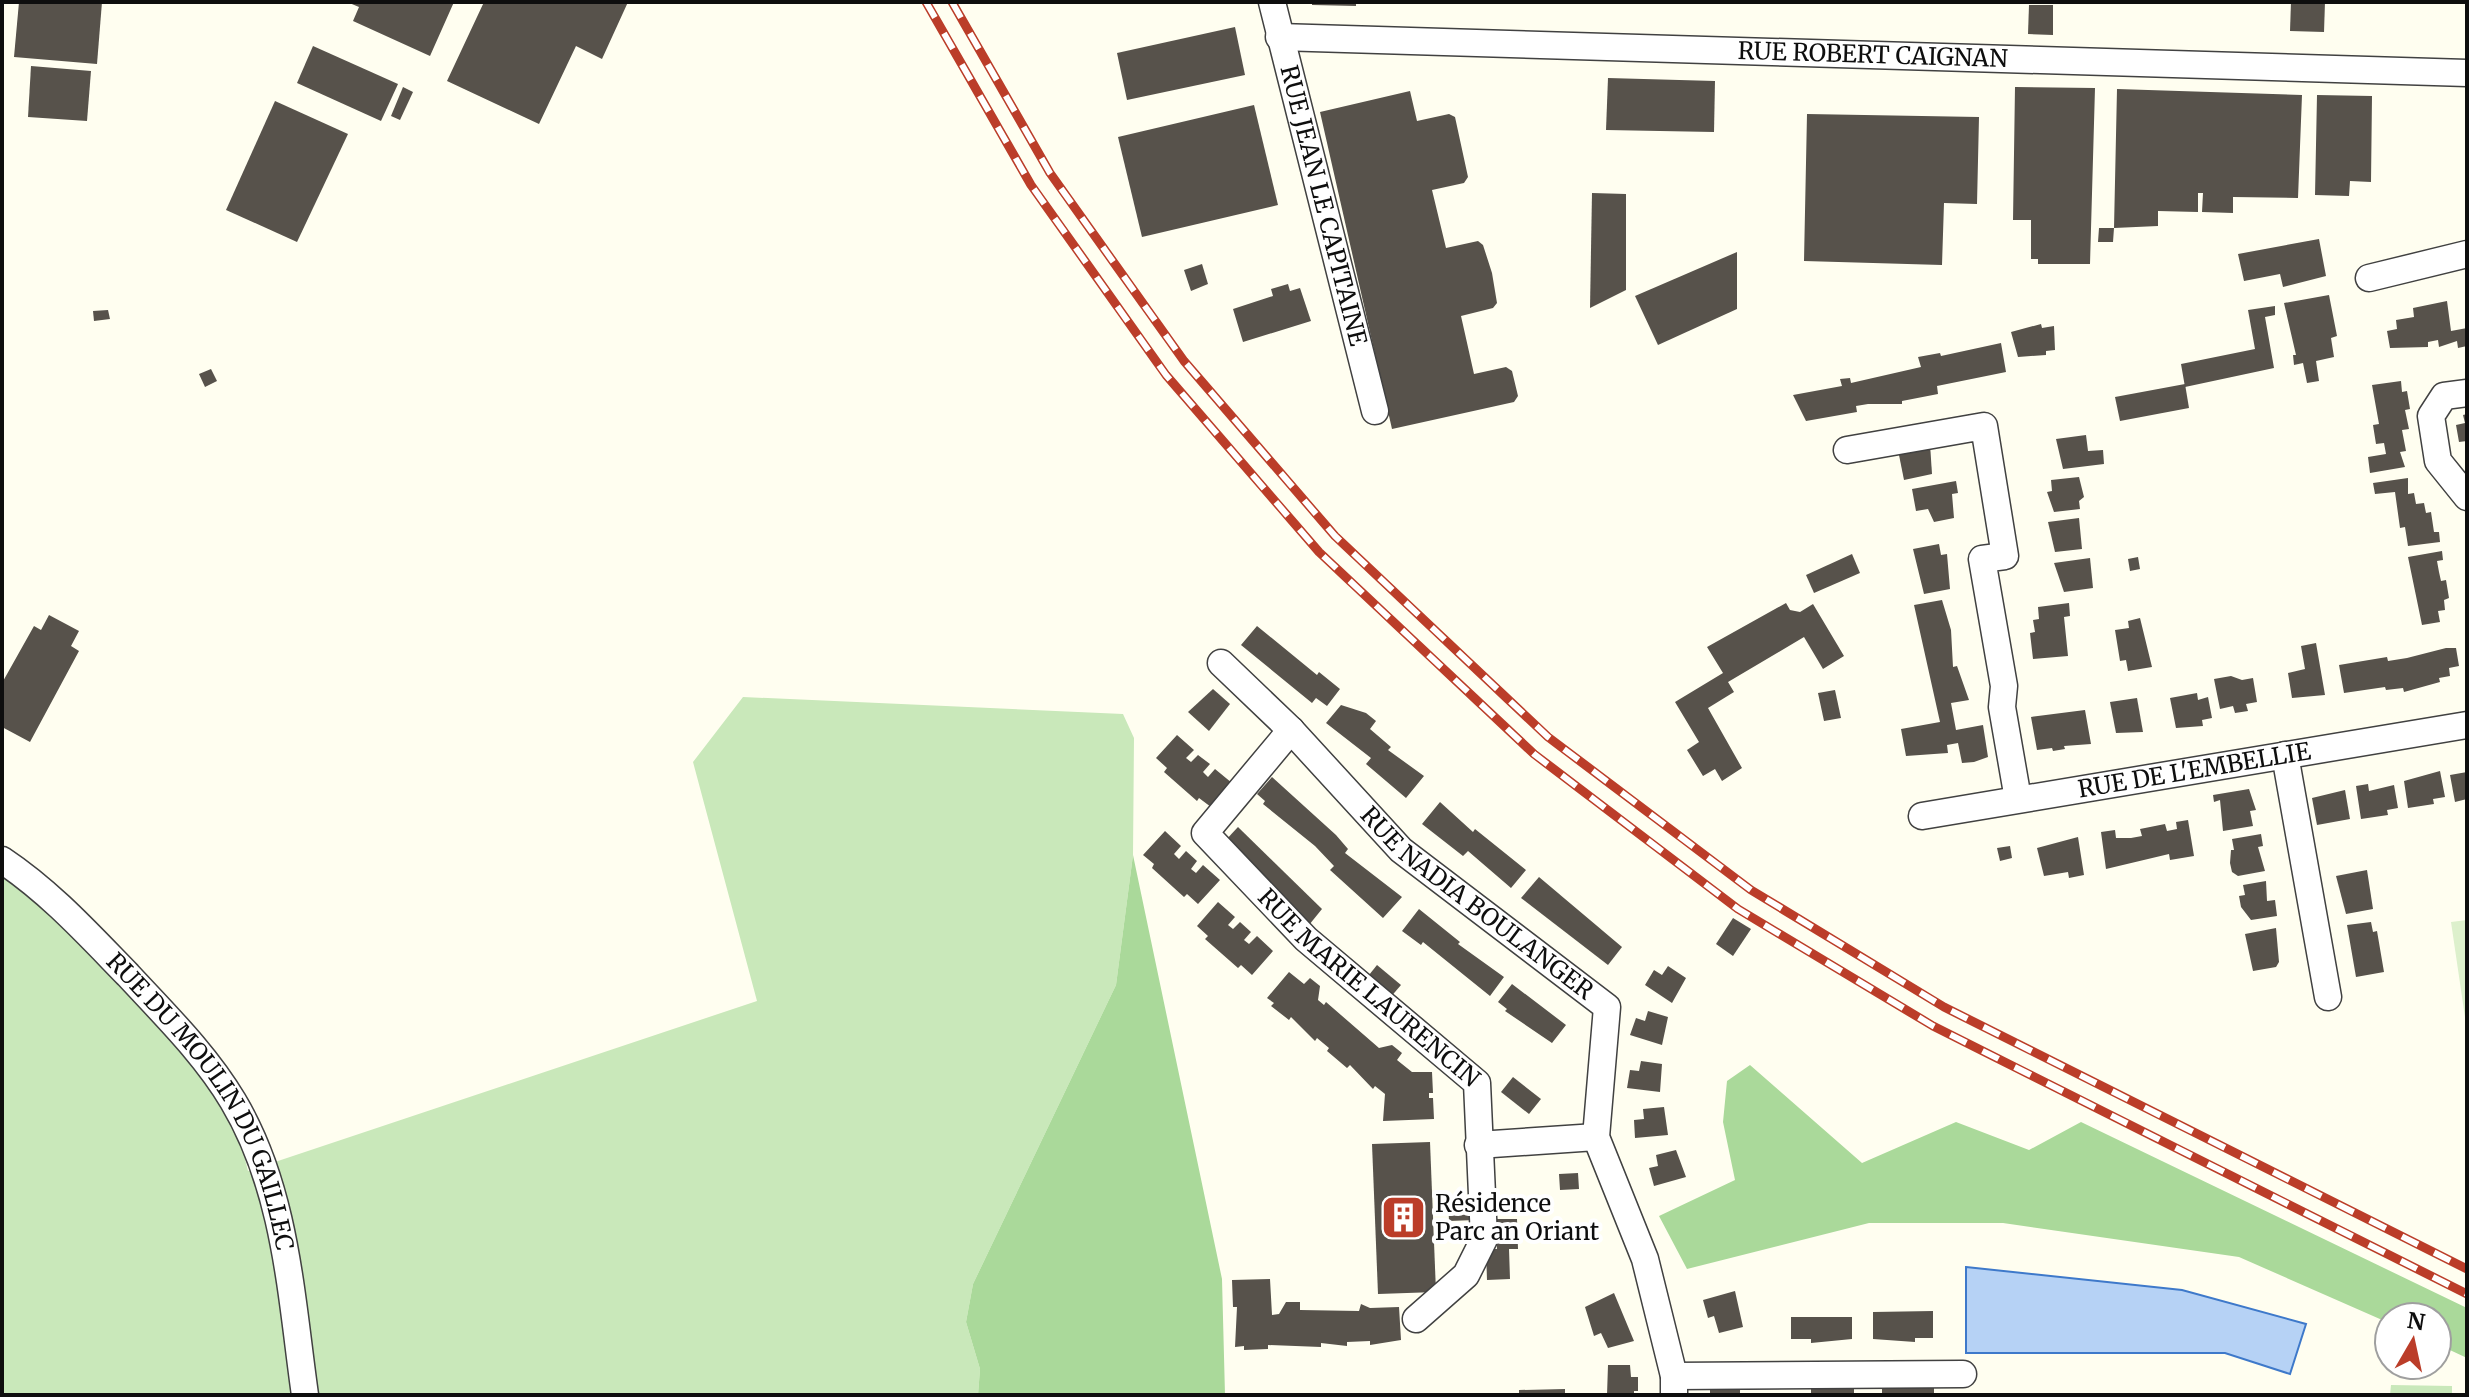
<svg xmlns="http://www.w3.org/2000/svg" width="2469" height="1397" font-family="Merriweather,serif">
<rect width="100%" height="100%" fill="#fffef0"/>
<!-- green -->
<g fill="#c9e8ba">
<polygon points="743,697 1123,714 1134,738 1133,855 1116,985 973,1284 966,1322 980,1369 978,1395 2,1395 2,874 38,900 186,1053 225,1108 240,1139 248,1171 757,1001 693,762"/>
<polygon points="2391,1385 2452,1386 2452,1395 2390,1395"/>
</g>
<!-- forest -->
<g fill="#aad99a">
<polygon points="1133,855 1222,1279 1225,1395 978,1395 980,1369 966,1322 973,1284 1116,985"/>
<polygon points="1750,1065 1862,1163 1956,1122 2029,1150 2081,1122 2467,1308 2467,1358 2437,1344 2437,1317 2389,1317 2389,1323 2239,1257 2003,1223 1869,1223 1687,1269 1659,1216 1735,1180 1723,1122 1727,1081"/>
</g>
<!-- pitch -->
<polygon fill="#ddf0cc" points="2467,920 2467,1024 2466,1024 2451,922"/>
<!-- water -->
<polygon fill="#b6d2f5" stroke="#3e79ca" stroke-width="2" points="1966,1267 2182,1290 2306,1324 2290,1374 2225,1353 1966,1353"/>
<!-- building -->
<g fill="#57524b">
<polygon points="19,2 102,2 97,64 14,57"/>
<polygon points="347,2 454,2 430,56 353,21 359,7"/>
<polygon points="484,2 628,2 602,59 576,46 539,124 447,81"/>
<polygon points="1312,2 1356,2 1356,6 1312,5"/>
<polygon points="2291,2 2325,2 2324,32 2290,31"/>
<polygon points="2029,5 2053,5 2053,35 2028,34"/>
<polygon points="1235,27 1245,75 1127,100 1117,53"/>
<polygon points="313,46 398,84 381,121 297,83"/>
<polygon points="31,66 91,71 87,121 28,117"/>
<polygon points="1608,78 1715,81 1714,132 1606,130"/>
<polygon points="403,87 413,92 400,120 391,116"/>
<polygon points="2015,87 2095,88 2090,264 2038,264 2038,259 2031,259 2031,220 2013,220"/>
<polygon points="2117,89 2302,95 2298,198 2233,197 2233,213 2202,212 2203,193 2198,193 2198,212 2158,211 2158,226 2114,228 2113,242 2098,242 2099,228 2114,228"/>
<polygon points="1410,91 1417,121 1449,114 1455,117 1468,177 1464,183 1432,190 1446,248 1478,241 1483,245 1492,273 1497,303 1493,308 1461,316 1474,374 1506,367 1512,371 1518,396 1514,402 1392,429 1320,112"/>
<polygon points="2317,95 2372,96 2371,182 2350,181 2349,196 2315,195"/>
<polygon points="275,101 348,134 297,242 226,210"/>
<polygon points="1254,105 1278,205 1142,237 1118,137"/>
<polygon points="1807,114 1979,117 1977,204 1944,203 1942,265 1804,261"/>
<polygon points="1592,193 1626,194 1626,290 1590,308"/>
<polygon points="2319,239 2326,276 2283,287 2280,274 2244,281 2238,254"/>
<polygon points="1737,252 1737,309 1658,345 1635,296"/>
<polygon points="1202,264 1208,284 1191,291 1184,270"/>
<polygon points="1288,284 1290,291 1300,288 1311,321 1243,342 1233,309 1273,296 1271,289"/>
<polygon points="2329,295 2337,336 2331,338 2334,357 2316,361 2319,381 2307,383 2303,363 2294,365 2293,355 2296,355 2284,303"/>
<polygon points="2447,301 2451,331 2467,328 2467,346 2458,348 2457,341 2439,347 2438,340 2428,342 2428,347 2390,348 2387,331 2397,329 2396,320 2414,317 2413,308"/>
<polygon points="2275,306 2275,315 2265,317 2274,368 2185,387 2181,364 2255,349 2248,310"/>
<polygon points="108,310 110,319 94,321 93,311"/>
<polygon points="2041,324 2042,328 2054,326 2055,350 2046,351 2046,355 2018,357 2011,332"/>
<polygon points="2001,343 2006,372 1937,386 1938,394 1902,401 1902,404 1868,404 1856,406 1857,412 1806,421 1793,395 1842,386 1840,379 1850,378 1851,383 1921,367 1918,357 1940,353 1941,356"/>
<polygon points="211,369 217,381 205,387 199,374"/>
<polygon points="2401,381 2402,392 2407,391 2410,409 2405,410 2409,429 2402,430 2406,451 2400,452 2405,467 2370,473 2368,457 2386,454 2384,443 2376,444 2373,425 2379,424 2372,385"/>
<polygon points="2185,384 2189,408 2120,421 2115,397"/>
<polygon points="2467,414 2467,441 2459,442 2456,425 2465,423 2463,415"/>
<polygon points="2086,435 2088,451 2103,450 2104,464 2063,469 2056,439"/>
<polygon points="1930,444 1932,474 1904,480 1898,450"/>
<polygon points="2079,477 2084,497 2079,501 2080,509 2054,512 2047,492 2052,491 2051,480"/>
<polygon points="2408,478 2408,494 2414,493 2416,504 2424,503 2426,513 2431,512 2434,532 2439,532 2440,542 2408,546 2405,527 2400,528 2395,492 2375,494 2373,483"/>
<polygon points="1956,481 1958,493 1952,494 1954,518 1934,522 1928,509 1916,511 1912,489"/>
<polygon points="2079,518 2082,549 2055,552 2048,522"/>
<polygon points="1939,544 1941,555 1947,554 1950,589 1924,594 1913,549"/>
<polygon points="2442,551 2443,560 2437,561 2439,572 2441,581 2446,580 2449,598 2444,600 2445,610 2438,611 2440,622 2422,625 2408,557"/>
<polygon points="1852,554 1860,573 1814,593 1806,575"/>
<polygon points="2138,557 2140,569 2130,571 2128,559"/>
<polygon points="2090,558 2093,588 2064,592 2054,563"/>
<polygon points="1942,600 1951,630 1953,667 1957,666 1969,700 1951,703 1956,730 1983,725 1988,757 1974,762 1962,763 1958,743 1947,745 1948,753 1906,756 1901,729 1940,722 1914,605"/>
<polygon points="1786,603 1790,610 1800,612 1813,604 1844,656 1823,669 1804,637 1728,682 1734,692 1708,708 1742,768 1722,781 1715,769 1703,776 1687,750 1699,742 1675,702 1723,673 1707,647"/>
<polygon points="2069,603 2070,616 2064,617 2068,656 2033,659 2030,633 2035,632 2033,620 2039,619 2038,607"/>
<polygon points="49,615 79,631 71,646 79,651 30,742 2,727 2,683 34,626 41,630"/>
<polygon points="2140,618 2152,667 2128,671 2126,660 2120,661 2115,630 2129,628 2128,621"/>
<polygon points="1257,626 1317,675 1319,672 1340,689 1327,706 1316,698 1312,703 1241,645"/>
<polygon points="2316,643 2325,695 2292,698 2288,673 2305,669 2301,646"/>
<polygon points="2446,648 2456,648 2459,666 2449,668 2450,676 2439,678 2440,682 2404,692 2403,688 2386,690 2385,687 2344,693 2339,665 2387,657 2388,661 2407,658"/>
<polygon points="2231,676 2242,680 2253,678 2257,702 2246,704 2248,711 2235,713 2233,706 2220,709 2214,679"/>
<polygon points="1213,689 1230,704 1209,731 1188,712"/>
<polygon points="1835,690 1841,718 1824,721 1818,693"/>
<polygon points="2197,693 2198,700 2208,697 2212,718 2202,720 2203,726 2176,728 2170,698"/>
<polygon points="2137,698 2143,732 2116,733 2110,702"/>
<polygon points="1341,705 1366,713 1376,721 1370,729 1391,747 1388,750 1424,776 1406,798 1366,764 1371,758 1326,723"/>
<polygon points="2085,710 2091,744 2064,746 2065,749 2053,751 2052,748 2037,750 2031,717"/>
<polygon points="1177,735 1194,750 1186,758 1191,762 1198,755 1210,764 1203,772 1208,777 1215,769 1232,783 1211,807 1199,798 1197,801 1164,772 1167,768 1156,758"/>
<polygon points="2440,771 2445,797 2433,799 2434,804 2408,808 2404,781"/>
<polygon points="2467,772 2467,799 2455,802 2450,775"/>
<polygon points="1272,777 1336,835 1348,849 1345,853 1402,897 1383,918 1330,870 1334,866 1315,846 1263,804 1265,801 1257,794"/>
<polygon points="2368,784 2369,791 2394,785 2398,808 2387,810 2388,815 2361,819 2356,786"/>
<polygon points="2249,789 2256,810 2250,811 2253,826 2223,831 2220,800 2214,802 2213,795"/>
<polygon points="2345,790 2350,819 2317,825 2312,798"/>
<polygon points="1440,802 1473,832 1475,829 1526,870 1511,888 1468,851 1463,856 1422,824"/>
<polygon points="2188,820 2194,856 2170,860 2169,854 2106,869 2101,832 2115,830 2116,838 2131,838 2142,836 2140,829 2165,824 2167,831 2177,829 2176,822"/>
<polygon points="1238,827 1322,909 1309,925 1224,842"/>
<polygon points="1165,831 1181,846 1174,854 1179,859 1186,851 1197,861 1191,869 1196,873 1203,865 1220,880 1198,904 1187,894 1184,897 1152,868 1154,864 1143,855"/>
<polygon points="2261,834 2263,846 2258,847 2265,871 2238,876 2232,872 2230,863 2231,850 2234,850 2232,839"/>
<polygon points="2078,837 2084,875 2069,878 2068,872 2044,876 2037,848"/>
<polygon points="2010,846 2012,858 2000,861 1997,848"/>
<polygon points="2367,870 2373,909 2346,914 2336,876"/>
<polygon points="1539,877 1622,947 1608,965 1521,898"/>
<polygon points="2266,881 2267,901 2275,900 2277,916 2251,920 2241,907 2239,896 2245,895 2243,885"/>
<polygon points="1218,902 1235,917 1228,925 1233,929 1240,922 1251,932 1244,940 1249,944 1257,936 1273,951 1252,975 1241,965 1238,968 1205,939 1208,936 1197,926"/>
<polygon points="1419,909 1460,942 1458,944 1504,977 1490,996 1423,942 1421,945 1402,931"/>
<polygon points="1733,918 1751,929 1733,956 1716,944"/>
<polygon points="2371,922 2373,932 2377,931 2384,972 2356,977 2347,925"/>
<polygon points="2276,928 2279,962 2276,967 2253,971 2245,934"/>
<polygon points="1377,965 1401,985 1389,999 1365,980"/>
<polygon points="1668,966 1686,978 1672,1003 1645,985 1654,970 1662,975"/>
<polygon points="1289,972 1304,984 1310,978 1320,986 1318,1000 1324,1005 1326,1002 1379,1048 1392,1045 1402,1053 1397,1060 1412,1072 1432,1072 1433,1093 1429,1093 1429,1098 1433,1098 1434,1119 1383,1121 1385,1094 1375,1086 1373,1089 1350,1065 1347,1068 1327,1051 1329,1048 1317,1038 1315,1041 1291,1017 1289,1020 1271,1006 1274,1003 1267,998"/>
<polygon points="1512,984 1566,1025 1552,1043 1505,1011 1507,1009 1498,1002"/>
<polygon points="1648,1011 1668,1017 1662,1045 1630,1035 1636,1018 1645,1021"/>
<polygon points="1641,1061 1662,1064 1660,1092 1627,1088 1630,1070 1639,1071"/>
<polygon points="1513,1077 1541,1099 1529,1114 1501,1092"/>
<polygon points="1664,1107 1668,1135 1635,1138 1634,1120 1644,1119 1643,1109"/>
<polygon points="1430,1142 1436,1292 1378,1294 1372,1144"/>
<polygon points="1676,1150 1686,1177 1654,1186 1649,1168 1658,1166 1656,1155"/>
<polygon points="1578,1173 1579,1189 1560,1190 1559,1174"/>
<polygon points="1474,1199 1475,1220 1449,1221 1448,1200"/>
<polygon points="1495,1219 1517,1219 1518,1249 1509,1249 1510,1279 1487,1280 1486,1249 1497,1249"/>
<polygon points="1270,1279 1272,1315 1279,1314 1286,1302 1300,1302 1300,1310 1359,1311 1361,1304 1370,1308 1399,1307 1401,1340 1370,1345 1370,1341 1347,1342 1347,1346 1321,1343 1321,1347 1268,1345 1268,1349 1244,1350 1244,1346 1235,1347 1237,1307 1233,1307 1232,1280"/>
<polygon points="1735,1291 1743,1327 1719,1333 1714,1316 1708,1318 1703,1300"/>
<polygon points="1614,1293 1634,1341 1608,1348 1601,1333 1594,1336 1585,1307"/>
<polygon points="1933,1311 1933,1338 1915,1338 1915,1342 1873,1339 1873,1312"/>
<polygon points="1791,1317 1852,1317 1852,1339 1811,1343 1811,1339 1791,1339"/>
<polygon points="1608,1365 1630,1365 1631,1377 1638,1377 1638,1391 1634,1391 1634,1395 1607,1395"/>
<polygon points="1934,1387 1934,1395 1882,1395 1882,1388"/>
<polygon points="1854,1388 1854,1395 1811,1395 1811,1389"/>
<polygon points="1565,1389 1565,1395 1519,1395 1519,1390"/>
<rect x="1710" y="1390" width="30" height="5"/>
</g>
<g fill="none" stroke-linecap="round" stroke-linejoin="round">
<defs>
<g id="minor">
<path id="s1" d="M1272 2 1375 411"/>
<path id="s2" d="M1279 37 2467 73"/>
<polyline points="2369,278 2467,254"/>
<polyline points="2467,393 2444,396 2431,416 2438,461 2467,497"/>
<polyline points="1847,450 1984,426 2005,556 1982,559 2004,686 2002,707 2018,799"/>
<path id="s3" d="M1221 663 1291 730 1401 850 1607 1007 1596 1137 1645 1259 1674 1376V1395"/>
<path id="s4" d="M1291 730 1205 833 1306 939 1477 1083 1484 1239 1466 1275 1416 1319"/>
<polyline points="2285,755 2328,997"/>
<path id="s5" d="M1922 816 2467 725"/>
<path id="s6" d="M2 860C50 892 88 934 128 975 165 1015 205 1054 233 1101 286 1189 291 1296 305 1395"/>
<polyline points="1478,1145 1596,1137"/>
<polyline points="1674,1376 1963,1374"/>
</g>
</defs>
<!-- minor casing -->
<use href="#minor" stroke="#414141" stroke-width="29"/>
<!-- minor -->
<use href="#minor" stroke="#fff" stroke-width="26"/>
<defs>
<g id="rail">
<polyline points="926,2 1031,185 1166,375 1319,552 1534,754 1738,909 1933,1026 2467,1294"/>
<polyline points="952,2 1050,173 1184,361 1335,536 1548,737 1751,890 1944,1007 2467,1269"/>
</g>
</defs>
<!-- rail casing -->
<use href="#rail" stroke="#bb3d29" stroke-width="9"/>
<!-- rail -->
<use href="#rail" stroke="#fff" stroke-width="6" stroke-dasharray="18" stroke-linecap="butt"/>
</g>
<!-- icons -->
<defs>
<symbol id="building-square" viewBox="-11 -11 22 22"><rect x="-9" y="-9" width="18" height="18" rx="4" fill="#bb3d29" stroke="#fff"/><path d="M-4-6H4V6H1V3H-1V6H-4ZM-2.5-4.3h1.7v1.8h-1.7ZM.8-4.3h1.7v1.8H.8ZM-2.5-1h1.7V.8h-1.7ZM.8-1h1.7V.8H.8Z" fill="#fff"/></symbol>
</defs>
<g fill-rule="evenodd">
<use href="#building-square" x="1378" y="1192" width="51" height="51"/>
</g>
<g text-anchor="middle" stroke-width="8" stroke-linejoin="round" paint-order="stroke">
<!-- street labels -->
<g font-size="24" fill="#0e0e0e" stroke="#fff">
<text dy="8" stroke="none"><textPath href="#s2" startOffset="594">RUE ROBERT CAIGNAN</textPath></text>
<text dy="8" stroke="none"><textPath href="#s1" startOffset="210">RUE JEAN LE CAPITAINE</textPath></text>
<text dy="8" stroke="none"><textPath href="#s5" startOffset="276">RUE DE L'EMBELLIE</textPath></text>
<text dy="8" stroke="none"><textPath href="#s3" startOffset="352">RUE NADIA BOULANGER</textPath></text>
<text dy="8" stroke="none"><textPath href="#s4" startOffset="360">RUE MARIE LAURENCIN</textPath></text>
<text dy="8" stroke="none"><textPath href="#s6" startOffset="320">RUE DU MOULIN DU GAILLEC</textPath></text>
</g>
<!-- poi labels -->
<g font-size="24" fill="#0e0e0e" stroke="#fff" text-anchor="start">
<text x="1435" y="1212">Résidence<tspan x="1435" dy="28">Parc an Oriant</tspan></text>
</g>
</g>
<!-- border -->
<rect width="2469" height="1397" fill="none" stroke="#0e0e0e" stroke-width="8"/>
<!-- north arrow -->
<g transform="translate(2413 1341) rotate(9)"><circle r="38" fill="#ffffff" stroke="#9f9f9f" stroke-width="2"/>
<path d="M0-6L14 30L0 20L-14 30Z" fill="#bb3d29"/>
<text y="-12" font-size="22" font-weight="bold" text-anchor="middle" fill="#0e0e0e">N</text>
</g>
</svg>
